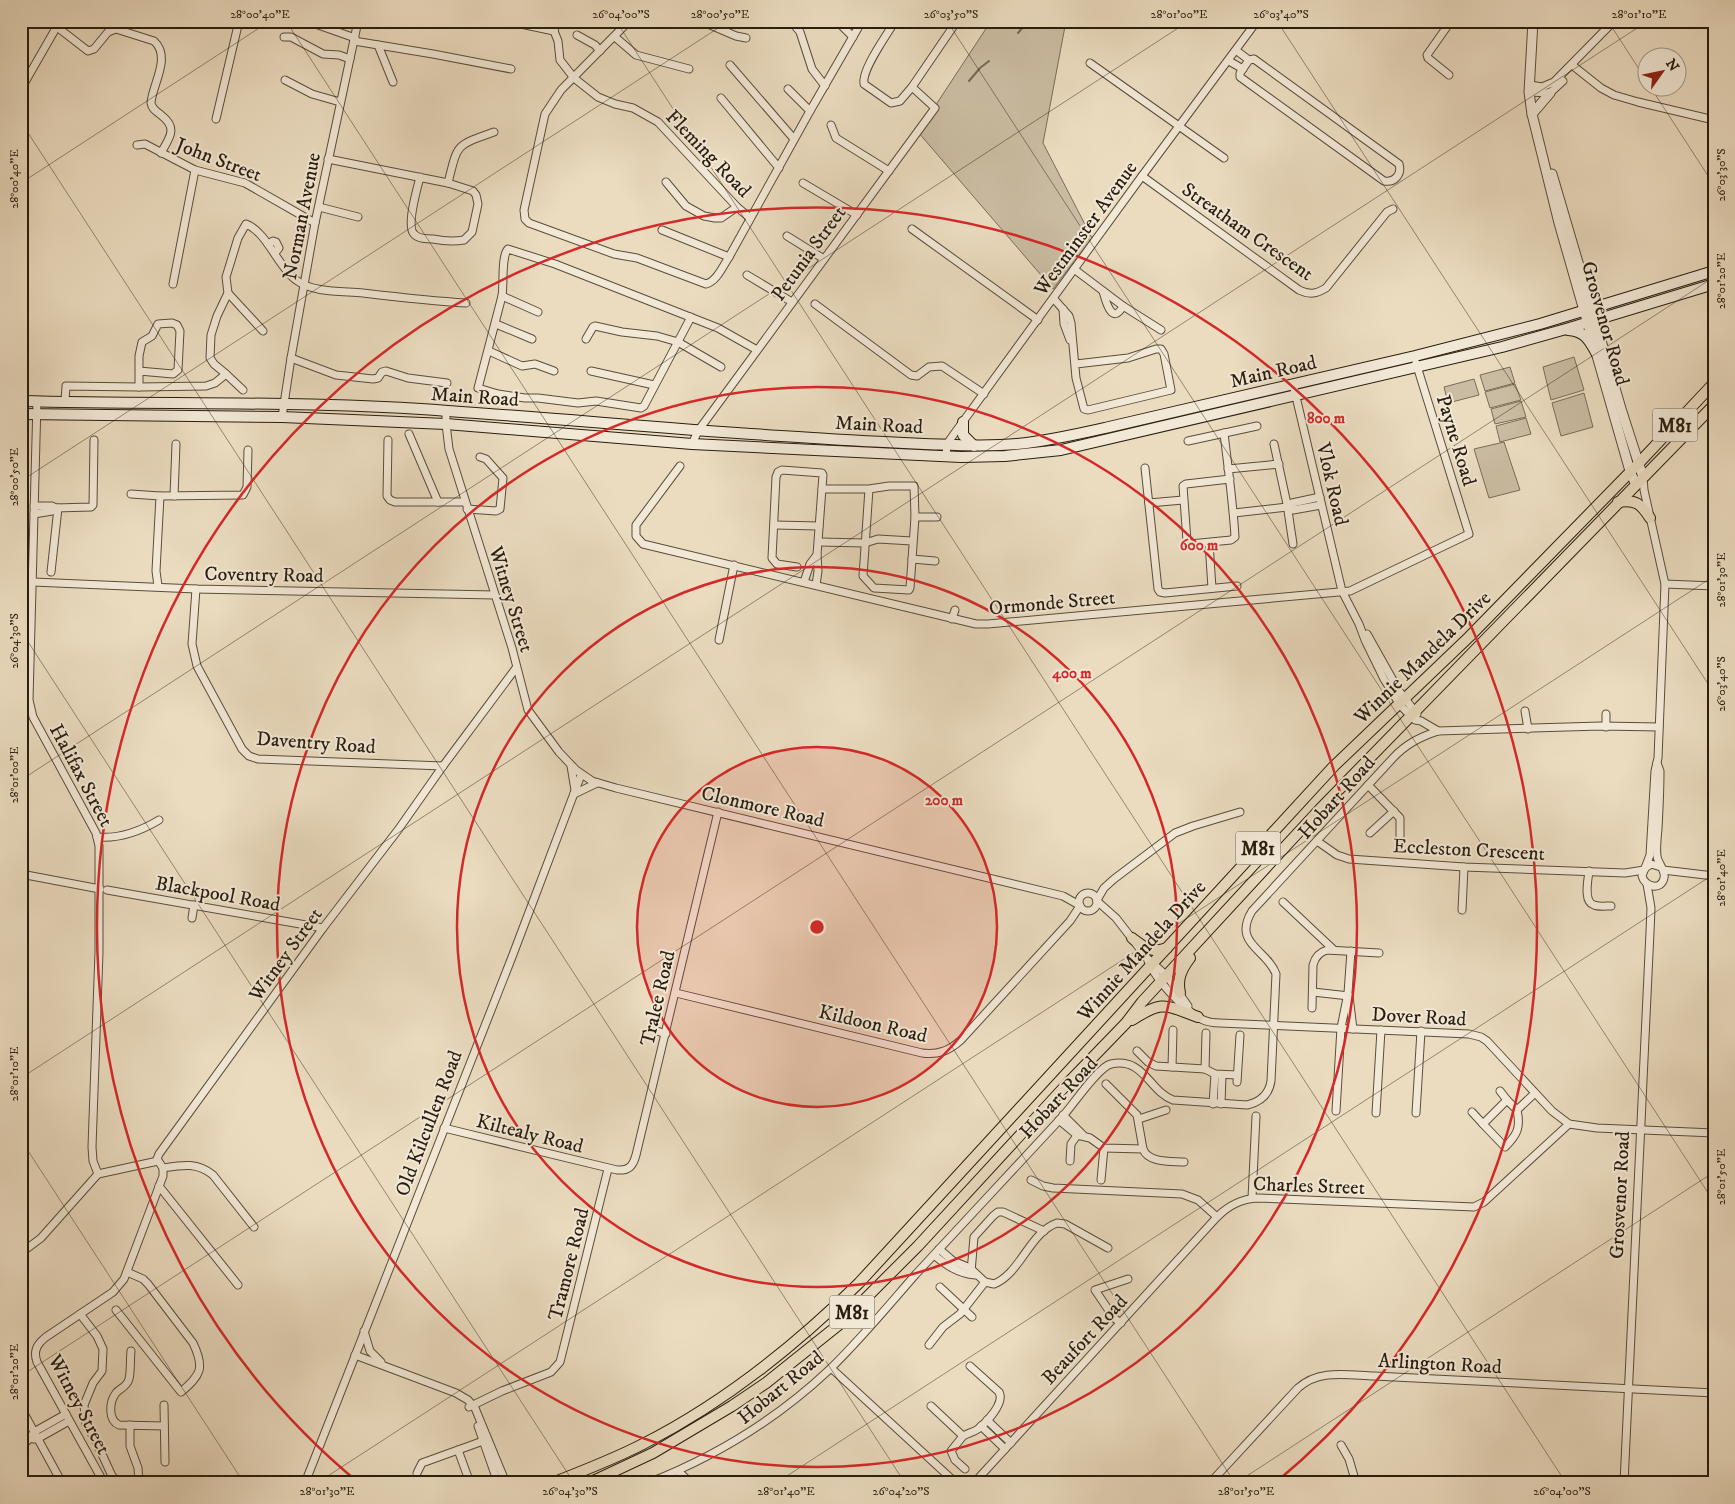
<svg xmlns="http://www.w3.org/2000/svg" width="1735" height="1504" font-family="'IM FELL DW Pica',serif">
<rect width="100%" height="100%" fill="#ebdcc0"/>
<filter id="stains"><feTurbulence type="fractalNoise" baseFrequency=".004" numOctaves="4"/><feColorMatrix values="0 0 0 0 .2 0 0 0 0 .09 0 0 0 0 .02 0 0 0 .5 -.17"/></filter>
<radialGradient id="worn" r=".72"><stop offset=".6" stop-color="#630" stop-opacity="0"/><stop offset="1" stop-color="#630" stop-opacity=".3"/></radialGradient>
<!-- green -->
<g fill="#cabca2" stroke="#796c58">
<polygon points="991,21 1066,21 1043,143 1092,238 1053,289 918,132"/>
<polygon points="1574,357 1584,390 1551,400 1543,367"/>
<polygon points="1510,367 1515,383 1485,391 1480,375"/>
<polygon points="1474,379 1479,395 1448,403 1444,387"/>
<polygon points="1515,384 1521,400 1490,408 1485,392"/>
<polygon points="1584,393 1593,427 1561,436 1552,403"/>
<polygon points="1521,401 1526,417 1495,424 1491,409"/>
<polygon points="1526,418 1531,434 1500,442 1496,426"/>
<polygon points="1504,442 1520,490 1489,498 1474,449"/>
</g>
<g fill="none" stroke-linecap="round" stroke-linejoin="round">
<!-- stream -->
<g stroke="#756954" stroke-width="2">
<polyline points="1018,33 1028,21"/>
<polyline points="969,81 980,68 989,61"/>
</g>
<defs>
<g id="minor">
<polyline points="307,21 355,38"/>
<polyline points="506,21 554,31"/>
<path d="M629 21 561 90 545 114 524 210 525 219 529 223 614 254 637 258 706 284C717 281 723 266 729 257L810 111 862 21"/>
<polyline points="701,21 736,36 746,38"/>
<polyline points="791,21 800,32 812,69 825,86"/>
<polyline points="837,21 853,37"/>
<path d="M895 21C887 35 861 70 864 84L891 103 900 101 912 87 957 21"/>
<polyline points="1505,21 1533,23"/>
<path d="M57 27 88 51 94 49 108 32 116 29 154 41C172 57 152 85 151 103 152 109 156 111 161 115 178 128 170 137 161 153"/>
<polyline points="554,31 558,41 560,60 574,78 598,97 615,104 633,108 658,122 737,207 750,218"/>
<polyline points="554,31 556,21"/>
<polyline points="577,35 595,45 600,51"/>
<polyline points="284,37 291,37 323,54 339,55 350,59"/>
<polyline points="615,37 636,55 689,69"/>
<polyline points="354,41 433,54 511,69"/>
<polyline points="378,45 393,82"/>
<path d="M1237 51 1249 60 1254 59 1399 164C1402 174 1395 183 1384 181L1240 77V73L1249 60"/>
<polyline points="1229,61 1243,69"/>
<polyline points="1090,63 1224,158"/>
<polyline points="730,65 794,139"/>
<polyline points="1572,65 1601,88 1614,95 1638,102 1714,120"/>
<polyline points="1449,75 1428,58 1427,55 1451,21"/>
<polyline points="285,80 312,94 340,102"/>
<polyline points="1530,85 1542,87 1554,82 1614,21"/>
<polyline points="21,89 60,21"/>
<polyline points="788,89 810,111"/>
<polyline points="1529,92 1550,93 1563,81"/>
<polyline points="721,98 779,168"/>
<polyline points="216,119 239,21"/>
<polyline points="831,125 836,138 889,171"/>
<polyline points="137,145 145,144 195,170 245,183 315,223"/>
<path d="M328 159 448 183 473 191 476 195 478 204 472 232 464 240C453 242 443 241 433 239 427 239 418 239 414 234 406 226 417 189 420 177"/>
<path d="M1142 176 1299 290C1310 295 1316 294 1326 288L1387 212 1393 209"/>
<polyline points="666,182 686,206 704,216 715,218 721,218 737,207"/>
<path d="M448 183C458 143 455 146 494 132"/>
<polyline points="803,183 857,215"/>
<polyline points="319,207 358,217"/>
<polyline points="912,229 1038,320"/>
<polyline points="662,230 729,257"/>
<polyline points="787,236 824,259"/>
<polyline points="268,244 273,241 276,242 279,248 275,253"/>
<polyline points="1074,269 1123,306 1161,330"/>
<polyline points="747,275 792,302"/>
<polyline points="173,284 195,170"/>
<path d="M1103 291C1105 299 1112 327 1123 306"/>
<polyline points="228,293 263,331"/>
<polyline points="502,296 538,312"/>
<polyline points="1054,299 1069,316 1071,323 1076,378 1084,409 1088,410 1171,390 1164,354 1161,349 1156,349 1128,358 1076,364"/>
<polyline points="815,304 911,375 917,376 929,367 942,366 984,394"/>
<polyline points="1063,309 1064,324 1070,340"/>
<path d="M691 317 644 406 641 408 596 401 578 403 538 398H525L498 394 478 388 502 296C504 284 501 256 508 249L555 264 718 328 757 350"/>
<polyline points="496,324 532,339"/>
<polyline points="586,339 593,327 595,326 622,332 657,336 678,342 721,367"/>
<polyline points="489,351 522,366 535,364 554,371"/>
<polyline points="291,358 336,375 373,379 378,378 382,372 386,371 408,378 447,383"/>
<polyline points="591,371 654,385"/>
<path d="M226 374 214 364 210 358 211 335 217 316 228 293 226 277 238 238 246 224C267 232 278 267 296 280 313 293 342 291 363 293 397 297 431 301 466 303"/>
<polyline points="1293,384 1342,591 1359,624 1365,640 1384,679 1400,705 1415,720 1421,721 1438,731"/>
<polyline points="139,387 206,386 215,383 226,374 243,390"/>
<polyline points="65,401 66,386 139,387 139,356 142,342 152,336 158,324 172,323 177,325 180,331 178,370 173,374 139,371"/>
<polyline points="446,410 446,424 449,449 512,648 528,710 559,752 576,770 592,781 616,788 1063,896 1079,905"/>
<polyline points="282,417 291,358 315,223 358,21"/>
<path d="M1224 433C1228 468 1233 502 1235 537L1231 540 1190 544 1187 541 1183 486 1186 484 1230 479"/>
<polyline points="409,434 438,502"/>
<polyline points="388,440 387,496 390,500 395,502 465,502"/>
<polyline points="1188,441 1257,426"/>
<polyline points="692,444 698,431 935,108 912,87"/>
<polyline points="1274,444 1287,504 1293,544"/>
<polyline points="946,456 947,444 954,434 1142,176 1257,21"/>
<polyline points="680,466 636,525 636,536 643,544 976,624 988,624 1350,591 1469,534 1416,363"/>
<polyline points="1145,468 1158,589 1160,592 1165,593 1237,586"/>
<polyline points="1228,469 1279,464"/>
<polyline points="1643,477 1644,490 1665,584 1658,758 1655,771 1650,855 1645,868"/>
<polyline points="822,489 869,489 889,486 914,486 915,517 910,588 909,590 874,588 863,576 869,489"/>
<polyline points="131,494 160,496 156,571 158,586"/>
<polyline points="160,496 243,495 247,487 248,450"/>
<polyline points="174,496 176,444"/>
<polyline points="1149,503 1183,500"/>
<polyline points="34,506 52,506 55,508 91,507 93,505 94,440"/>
<polyline points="1287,507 1292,503 1320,497"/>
<polyline points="467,509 496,511 500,509 503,478 486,459 480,457"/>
<polyline points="1234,513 1287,507 1293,510 1321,505"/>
<polyline points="34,514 52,511 55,508"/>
<polyline points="915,517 937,517"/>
<polyline points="775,525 819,526"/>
<polyline points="819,542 865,543 878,539 912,541"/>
<polyline points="1209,543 1212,588"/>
<polyline points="912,559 935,561"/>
<polyline points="797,567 777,564 772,558 776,477 778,472 782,470 822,473 823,475 817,555 818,571 816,585"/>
<polyline points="51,572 58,508"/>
<polyline points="33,582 196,589 495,595"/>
<polyline points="804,582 810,564 817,555"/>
<polyline points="1665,584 1714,586"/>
<polyline points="196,589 192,644 197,666 242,749 249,756 258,759 443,766"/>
<polyline points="952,619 955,610"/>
<polyline points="1367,634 1399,691 1417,714"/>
<polyline points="719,640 734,565"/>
<polyline points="1525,711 1528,729"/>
<polyline points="1606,714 1606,727"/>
<path d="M1657 763 1660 771C1660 791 1659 810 1658 829 1657 838 1656 848 1657 856 1658 864 1666 870 1664 878 1661 891 1645 887 1642 876L1645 868 1651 864 1661 867"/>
<polyline points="571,766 575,790"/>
<polyline points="1368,785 1400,818 1400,838"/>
<polyline points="574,794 597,783"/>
<polyline points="1370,833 1394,811"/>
<path d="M97 837C119 839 139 832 159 820"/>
<polyline points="1317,841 1337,855 1349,859 1464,867 1625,873 1644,870"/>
<polyline points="1663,870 1714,876"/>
<path d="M1589 871C1588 880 1583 902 1594 905 1599 907 1606 906 1611 906"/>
<polyline points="21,874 100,889"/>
<polyline points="107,890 323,928"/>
<circle cx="1088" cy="902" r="9"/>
<polyline points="1097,900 1104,888 1114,879 1175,833 1193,826 1240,812"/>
<polyline points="1097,901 1116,918 1147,958 1167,976 1188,1006"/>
<polyline points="1283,902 1334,950"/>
<polyline points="1462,910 1464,867"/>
<polyline points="192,918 194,905"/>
<path d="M1147 958C1153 977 1183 1009 1201 1019 1207 1022 1214 1023 1220 1023L1469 1034 1481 1037 1487 1041 1552 1111 1569 1124 1597 1128 1714 1133"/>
<polyline points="1313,992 1349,996"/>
<path d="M676 993 922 1053C938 1055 949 1051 961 1040L1070 921 1080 906"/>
<polyline points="1349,996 1353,1029"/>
<path d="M1312 1008 1313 965C1315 957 1320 952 1327 950L1379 953"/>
<polyline points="657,1031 666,1034"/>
<polyline points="1137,1051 1148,1062 1156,1066 1205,1069 1215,1074 1237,1075"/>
<polyline points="1172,1067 1173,1030"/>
<polyline points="1205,1069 1206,1033"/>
<polyline points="1237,1082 1240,1035"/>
<polyline points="1106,1084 1137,1115 1143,1149"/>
<polyline points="1500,1091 1507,1100"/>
<polyline points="1213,1104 1215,1074"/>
<polyline points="1221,1104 1222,1075"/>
<path d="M1517 1110 1507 1100 1483 1124 1505 1147C1517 1135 1521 1128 1517 1110L1535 1093"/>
<polyline points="1336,1111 1341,1028 1348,993 1351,951"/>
<polyline points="1472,1112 1483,1124"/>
<polyline points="1376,1113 1381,1030"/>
<polyline points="1416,1113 1421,1031"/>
<polyline points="1063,1115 1083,1135"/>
<polyline points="1139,1119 1166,1110"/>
<path d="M1059 1120 1077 1135 1090 1138 1104 1148 1143 1149C1148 1163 1171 1161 1184 1162"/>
<path d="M444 1128 617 1170C629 1171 633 1166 636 1155L718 812"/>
<polyline points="1070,1161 1071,1144 1078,1134"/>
<path d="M163 1168C182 1165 197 1162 213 1175L254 1227"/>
<polyline points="98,1174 158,1161"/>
<polyline points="1031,1180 1043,1186 1053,1188 1182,1194 1198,1200 1217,1217"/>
<polyline points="1101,1180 1104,1148"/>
<polyline points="159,1186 238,1285"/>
<polyline points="1252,1198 1256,1116"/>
<path d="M939 1249 953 1261 970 1268 985 1282 994 1284C1021 1273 1029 1233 1057 1223L1065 1224 1108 1248"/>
<polyline points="21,1253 41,1238 98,1174 93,1161 92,1147 99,952 99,846 96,833 33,717 29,700 37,402"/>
<path d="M934 1255C946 1265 959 1274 975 1275"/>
<polyline points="971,1272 974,1237 993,1216 998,1212 1003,1212 1044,1231"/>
<polyline points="940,1287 972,1317"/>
<path d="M116 1310 181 1392C201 1375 205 1368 193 1343L148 1284 143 1279 127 1272"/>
<polyline points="80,1314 97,1336 103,1349 102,1371 93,1383 84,1405 86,1425 95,1439 112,1476 119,1483"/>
<polyline points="1121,1323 1114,1318 1095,1290 1128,1279"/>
<polyline points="364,1331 370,1351 381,1362"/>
<polyline points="929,1345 943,1327 960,1314 985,1282"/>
<path d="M131 1351C130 1360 131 1371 129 1379 127 1387 120 1388 116 1393 109 1402 108 1420 119 1425L164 1426"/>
<polyline points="355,1355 456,1393 468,1400 475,1408 506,1483"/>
<polyline points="831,1368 956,1483"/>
<polyline points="164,1405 165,1462"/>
<path d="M931 1406 963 1436C968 1433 974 1432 978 1429 987 1422 1005 1403 999 1392L970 1366"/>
<polyline points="469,1407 502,1391 551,1372 560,1362 608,1169"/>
<polyline points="21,1408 62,1483"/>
<polyline points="987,1420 1011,1443"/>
<polyline points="130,1425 130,1446 138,1468 139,1483"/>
<polyline points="478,1426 498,1483"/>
<polyline points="981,1426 1005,1449"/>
<polyline points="963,1436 951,1451 955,1460 965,1469"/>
<polyline points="33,1439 37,1439 69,1421"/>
<polyline points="1341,1445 1349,1459 1356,1483"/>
<polyline points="21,1447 30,1438 34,1432 66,1414"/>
<polyline points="458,1450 469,1480"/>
<polyline points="678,1471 691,1483"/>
<polyline points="417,1473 422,1463 483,1441"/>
<path d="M104 1483 37 1362C33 1351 37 1344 46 1337L113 1292 124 1279 163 1176V1168L157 1159 159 1154 323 928 398 830 443 766 516 668"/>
<polyline points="305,1483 512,957 581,775"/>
<path d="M648 1483C717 1456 776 1420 830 1369 860 1340 888 1306 916 1274 965 1221 1014 1169 1063 1116 1073 1105 1098 1067 1111 1064 1144 1057 1149 1091 1173 1100L1247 1105C1260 1102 1269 1094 1271 1081L1276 974C1267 949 1232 944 1252 911L1393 758C1406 744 1420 737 1438 731L1601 726 1659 727"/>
<path d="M974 1483 1217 1217C1229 1205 1241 1199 1258 1198L1474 1207 1484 1202 1569 1124"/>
<path d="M1210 1483 1298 1388C1319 1369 1347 1375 1374 1376L1714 1393"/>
<polyline points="1624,1483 1650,932 1651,908 1647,884"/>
</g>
<g id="tertiary">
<polyline points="1533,21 1529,92 1532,114 1559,223 1630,471 1636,485"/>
<polyline points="1532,114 1550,93"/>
<polyline points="1552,174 1622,412 1643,477"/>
</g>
<g id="secondary">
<path d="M1568 330C1585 331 1589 340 1597 354"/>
<path d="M21 401C164 405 306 400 448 411 565 419 681 430 798 437 840 440 882 442 924 444 955 445 986 447 1017 444 1048 441 1078 434 1109 427L1415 356 1540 324 1714 271"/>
<polyline points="21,414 282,417 446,424 692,444 961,457 1005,456 1061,450 1502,347 1566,329 1714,284"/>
<polyline points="963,422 963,435 974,446"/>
</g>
<g id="primary">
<path d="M1618 502C1636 499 1641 504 1650 518"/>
<path d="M1132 938C1144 947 1151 954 1167 948"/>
<path d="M1180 993C1177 979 1181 970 1190 958"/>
<path d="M1132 1020C1163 1000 1165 1005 1198 1017"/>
<path d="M552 1483C583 1471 614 1459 643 1444 724 1403 795 1346 859 1283L1334 766 1469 637 1638 464 1714 383"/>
<polyline points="589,1483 653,1453 732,1406 766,1383 841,1323 918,1246 1068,1083 1126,1023 1142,1002 1320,809 1714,405"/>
</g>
</defs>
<!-- minor casing -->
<use href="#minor" stroke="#594d3a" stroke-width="9"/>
<!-- tertiary casing -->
<use href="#tertiary" stroke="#594d3a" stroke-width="11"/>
<!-- secondary casing -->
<use href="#secondary" stroke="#281d0e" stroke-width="12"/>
<!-- primary casing -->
<use href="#primary" stroke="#281d0e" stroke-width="12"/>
<!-- minor -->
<use href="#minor" stroke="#f2e8d6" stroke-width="7"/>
<!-- tertiary -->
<use href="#tertiary" stroke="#f2e8d6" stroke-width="9"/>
<!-- secondary -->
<use href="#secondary" stroke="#f2e8d6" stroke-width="10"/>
<!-- primary -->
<use href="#primary" stroke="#ebdcc0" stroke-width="10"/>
</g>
<!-- ticks -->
<path fill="none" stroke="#281d0e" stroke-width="1" stroke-opacity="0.45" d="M286 21 1235 1483M616 21 1566 1483M947 21 1714 1202M1277 21 1714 693M1608 21 1648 83M1651 88 1714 185M21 122 905 1483M21 183 270 21M21 481 729 21M21 631 574 1483M21 780 1189 21M21 1078 1648 21M21 1140 244 1483M21 1376 1714 277M317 1483 1714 576M776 1483 1714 874M1236 1483 1714 1172M1695 1483 1714 1471"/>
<!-- distance rings -->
<circle cx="817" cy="927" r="180" fill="#d62828" fill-opacity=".12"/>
<g fill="none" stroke="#d62828" stroke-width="2.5">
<circle cx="817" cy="927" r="180"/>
<circle cx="817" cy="927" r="360"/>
<circle cx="817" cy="927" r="540"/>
<path d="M359 1483A720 720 0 1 1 1275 1483"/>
</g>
<g text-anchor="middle" stroke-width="4" stroke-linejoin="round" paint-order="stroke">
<!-- shield labels -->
<g fill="#f2e8d6" stroke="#655a4a" stroke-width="1">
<rect x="1652.5" y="408.5" width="45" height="33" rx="4"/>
<rect x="1235.5" y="831.5" width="45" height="33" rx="4"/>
<rect x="829.5" y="1295.5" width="45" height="33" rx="4"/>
</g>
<g font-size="19" font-weight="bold" fill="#281d0e">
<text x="1675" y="432">M81</text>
<text x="1258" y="855">M81</text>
<text x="852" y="1319">M81</text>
</g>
<!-- street labels -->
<g font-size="20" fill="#281d0e" stroke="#f2e8d6">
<text transform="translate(709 153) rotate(46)" y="7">Fleming Road</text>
<text transform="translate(219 159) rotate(21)" y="7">John Street</text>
<text transform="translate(301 216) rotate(-79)" y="7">Norman Avenue</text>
<text transform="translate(1085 228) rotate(-54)" y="7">Westminster Avenue</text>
<text transform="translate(1248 231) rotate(35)" y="7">Streatham Crescent</text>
<text transform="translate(808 253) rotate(-54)" y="7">Petunia Street</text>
<text transform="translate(1606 323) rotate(74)" y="7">Grosvenor Road</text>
<text transform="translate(1273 371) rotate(-13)" y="7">Main Road</text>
<text transform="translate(475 396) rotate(4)" y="7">Main Road</text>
<text transform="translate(879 424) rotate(3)" y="7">Main Road</text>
<text transform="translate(1457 440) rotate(73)" y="7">Payne Road</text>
<text transform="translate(1333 484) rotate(77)" y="7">Vlok Road</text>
<text transform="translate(264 574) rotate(1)" y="7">Coventry Road</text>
<text transform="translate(512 599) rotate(73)" y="7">Witney Street</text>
<text transform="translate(1052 602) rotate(-5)" y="7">Ormonde Street</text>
<text transform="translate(1422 657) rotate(-44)" y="7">Winnie Mandela Drive</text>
<text transform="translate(316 742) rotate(4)" y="7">Daventry Road</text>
<text transform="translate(82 775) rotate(62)" y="7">Halifax Street</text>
<text transform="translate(1336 797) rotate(-48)" y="7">Hobart Road</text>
<text transform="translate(763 806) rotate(13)" y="7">Clonmore Road</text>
<text transform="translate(1469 849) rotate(3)" y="7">Eccleston Crescent</text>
<text transform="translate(218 893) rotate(10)" y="7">Blackpool Road</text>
<text transform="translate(1141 950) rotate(-48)" y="7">Winnie Mandela Drive</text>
<text transform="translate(285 954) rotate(-54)" y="7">Witney Street</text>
<text transform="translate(657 998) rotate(-77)" y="7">Tralee Road</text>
<text transform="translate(1419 1016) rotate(3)" y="7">Dover Road</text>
<text transform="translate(873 1023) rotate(13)" y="7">Kildoon Road</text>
<text transform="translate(1058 1097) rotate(-47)" y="7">Hobart Road</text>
<text transform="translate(428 1123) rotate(-69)" y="7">Old Kilcullen Road</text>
<text transform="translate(530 1133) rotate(14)" y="7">Kiltealy Road</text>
<text transform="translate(1309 1185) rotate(2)" y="7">Charles Street</text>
<text transform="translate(1619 1195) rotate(-87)" y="7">Grosvenor Road</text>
<text transform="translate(568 1264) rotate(-76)" y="7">Tramore Road</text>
<text transform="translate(1084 1339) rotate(-47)" y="7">Beaufort Road</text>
<text transform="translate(1440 1363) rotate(3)" y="7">Arlington Road</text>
<text transform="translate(780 1387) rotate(-39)" y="7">Hobart Road</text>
<text transform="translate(80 1404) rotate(62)" y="7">Witney Street</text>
</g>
</g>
<circle cx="817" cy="927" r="8" fill="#d62828" stroke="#f2e8d6" stroke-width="2.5"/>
<g font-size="15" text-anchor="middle" font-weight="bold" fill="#d62828" stroke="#f2e8d6" stroke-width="4" stroke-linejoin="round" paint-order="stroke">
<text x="1326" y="423">800 m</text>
<text x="1199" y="550">600 m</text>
<text x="1072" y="678">400 m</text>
<text x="944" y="805">200 m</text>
</g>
<!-- margin -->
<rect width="1735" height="1504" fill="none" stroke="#ebdcc0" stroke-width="55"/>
<!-- north arrow -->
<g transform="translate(1662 72) rotate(57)"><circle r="24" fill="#f2e8d6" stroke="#a19786"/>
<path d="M0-4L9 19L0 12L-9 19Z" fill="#8f2418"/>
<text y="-8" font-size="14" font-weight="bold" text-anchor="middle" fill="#281d0e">N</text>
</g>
<rect x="28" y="28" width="1680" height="1448" fill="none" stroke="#281d0e" stroke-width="2"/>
<g font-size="12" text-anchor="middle" fill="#281d0e">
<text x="260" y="18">28°00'40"E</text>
<text x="621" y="18">26°04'00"S</text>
<text x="720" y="18">28°00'50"E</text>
<text x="951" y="18">26°03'50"S</text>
<text x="1179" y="18">28°01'00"E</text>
<text x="1281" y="18">26°03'40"S</text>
<text x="1639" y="18">28°01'10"E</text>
<text transform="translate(1721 175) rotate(-90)" y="4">26°03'30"S</text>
<text transform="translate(14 179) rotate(-90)" y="4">28°00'40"E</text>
<text transform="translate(1721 281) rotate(-90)" y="4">28°01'20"E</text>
<text transform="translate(14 477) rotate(-90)" y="4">28°00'50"E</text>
<text transform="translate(1721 580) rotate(-90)" y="4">28°01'30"E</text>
<text transform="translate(14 641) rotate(-90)" y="4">26°04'30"S</text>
<text transform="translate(1721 684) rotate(-90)" y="4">26°03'40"S</text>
<text transform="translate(14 775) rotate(-90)" y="4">28°01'00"E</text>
<text transform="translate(1721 878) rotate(-90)" y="4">28°01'40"E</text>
<text transform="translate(14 1074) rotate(-90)" y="4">28°01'10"E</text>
<text transform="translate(1721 1177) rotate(-90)" y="4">28°01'50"E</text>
<text transform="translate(14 1372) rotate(-90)" y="4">28°01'20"E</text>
<text x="327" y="1495">28°01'30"E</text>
<text x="570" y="1495">26°04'30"S</text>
<text x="786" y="1495">28°01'40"E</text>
<text x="901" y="1495">26°04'20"S</text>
<text x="1246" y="1495">28°01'50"E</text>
<text x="1562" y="1495">26°04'00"S</text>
</g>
<rect width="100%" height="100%" filter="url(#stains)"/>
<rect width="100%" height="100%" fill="url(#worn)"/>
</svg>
